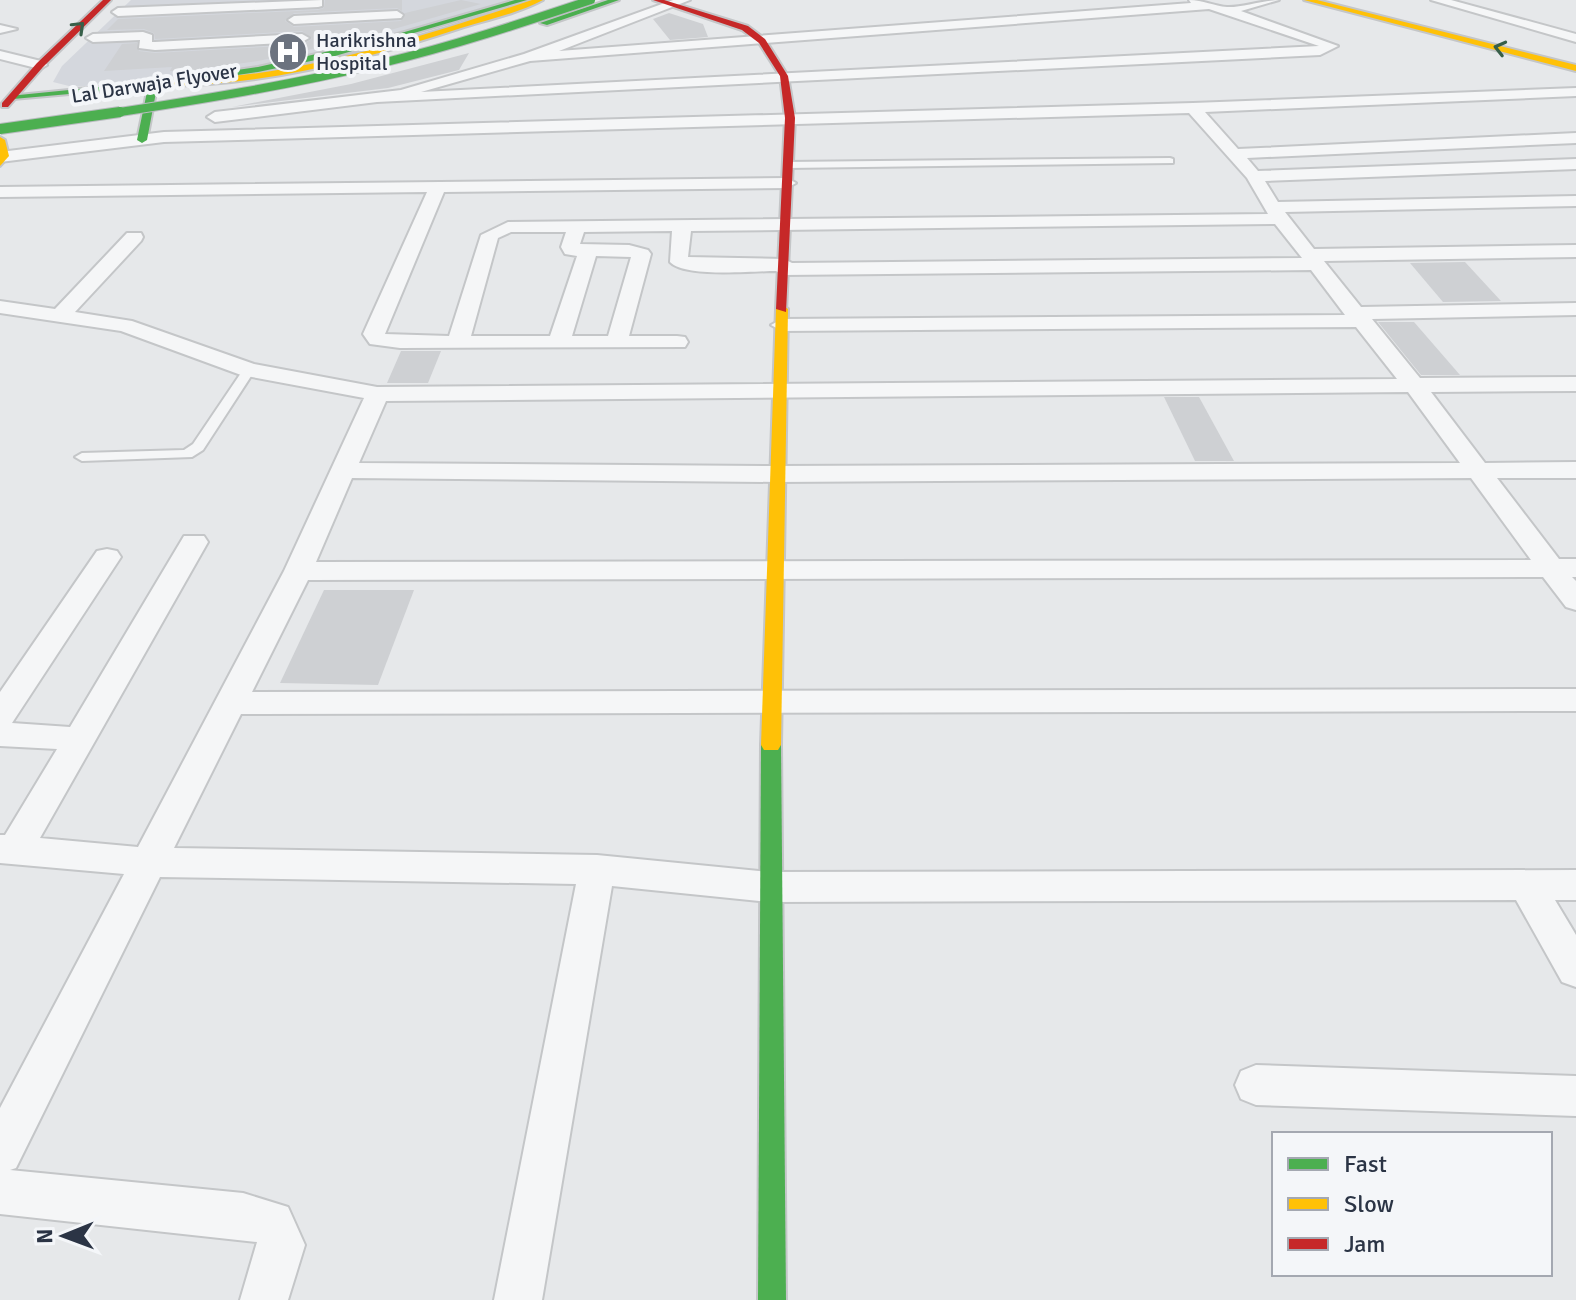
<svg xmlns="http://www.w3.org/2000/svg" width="1576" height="1300" font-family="Signika,sans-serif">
<rect width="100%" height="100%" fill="#e6e8ea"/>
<!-- built -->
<polygon fill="#d4d7dd" points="131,0 518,0 416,31 217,75 73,87 53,82 62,66"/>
<!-- building -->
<g fill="#ced0d3">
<polygon points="325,0 402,0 402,11 397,8 294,13 285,21 294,27 401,21 405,13 461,0 481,4 366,37 258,61 195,70 170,71 172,67 104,71 122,44 137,43 139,51 155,53 302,45 312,39 302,31 155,39 154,33 144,29 107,30 118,19 318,10 324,8"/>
<polygon points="669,13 703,24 708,37 670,40 653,19"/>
<polygon points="469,53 459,70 388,88 232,107 351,84"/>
<polygon points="1465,262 1501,301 1443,302 1410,263"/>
<polygon points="1378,322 1414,322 1460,375 1421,375"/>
<polygon points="401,351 441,351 428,383 387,383"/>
<polygon points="1164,397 1199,397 1234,461 1195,461"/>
<polygon points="324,590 414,590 378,685 280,683"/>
</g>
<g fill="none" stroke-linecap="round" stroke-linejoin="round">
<defs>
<g id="lane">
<polygon points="1170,158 1173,159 1173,163 787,168 783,165 787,162"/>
<polygon points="249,366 255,370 203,450 192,457 82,461 75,457 82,453 184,450 193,444 245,367"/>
</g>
<g id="street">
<polygon points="322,0 322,6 318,7 118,16 112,12 118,8"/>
<path d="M673 0H690L559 51 1191 3 1189 0C1203 0 1214 6 1227 7 1240 8 1263 0 1279 0L1241 11 1338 46 1320 55 377 102 215 122 207 117 215 112 401 90 524 54ZM1209 9 1319 46 421 92 530 61Z"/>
<polygon points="1431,0 1451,0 1576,34 1576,42"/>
<polygon points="397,11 403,15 401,18 294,24 288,20 294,16"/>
<polygon points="0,25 17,29 0,33"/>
<polygon points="143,32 152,35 152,42 155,42 302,34 309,38 302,42 155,50 139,48 140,40 93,42 86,38 93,34"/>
<polygon points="0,51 45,62 47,65 40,69 0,59"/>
<path d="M1576 88V96L1205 112 1238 149 1576 133V143L1247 158 1258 171 1576 159V169L1265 181 1278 202 1576 196V206L1285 212 1314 249 1576 245V257L1324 261 1361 307 1576 303V315L1372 319 1420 378 1576 377V391L1431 392 1485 463 1576 462V478H1497L1559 559H1576V577H1572L1576 581V610L1566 607 1543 577 308 580 252 692 1576 689V711L241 714 174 848 597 855 770 872 1576 870V900H1555L1576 935V987L1562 982 1516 900 770 902 612 886 542 1300H494L576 884 160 877 16 1168 10 1170 243 1193 288 1207 305 1245 288 1300H240L257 1242 0 1214V1108L124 874 0 863V835H5L57 749 0 746V692L97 551 107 549 117 551 121 557 12 723 70 727 184 536H204L208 542 40 838 138 847 284 571 364 398 241 375 121 331 0 313V301L55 309 127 233H141L143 237 141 241 75 312 132 321 254 364 377 387 1397 379 1356 327 782 331 771 325 782 319 1345 315 1311 270 784 275 776 271C752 271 686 278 670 262L672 231 584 232 580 244 629 245 648 250 651 254 629 336H677L685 337 688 342 685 347 400 348 370 344 363 334 427 192 0 197V187L787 178 796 183 787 188 444 192 385 334 449 336 481 235 508 222 1268 214 1247 178 1189 113 164 142 0 162V152L164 132 1193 103ZM1275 224 1302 258 792 263 784 259 688 257 691 231ZM511 232H566L561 247 565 254 577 256 550 336H471L498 238ZM596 256 631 257 608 336H572ZM1408 392 1460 463 777 466 359 463 386 401ZM352 478 777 482 1471 478 1531 560 316 562Z"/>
<polygon points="1256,1065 1576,1076 1576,1116 1256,1105 1241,1099 1235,1085 1241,1071"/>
</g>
<g id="fast">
<polygon points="515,0 527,0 335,56 258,72 157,87 147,140 142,143 137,140 148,87 13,99 9,96 169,80 258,67 370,42"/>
<polygon points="608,0 619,0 547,25 540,23"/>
<polygon points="771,738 778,740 781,745 786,1300 758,1300 761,745 764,740"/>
</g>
<g id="slow">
<path d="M532 0H543C519 13 487 20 461 28 361 61 259 87 153 86L149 83 153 80C285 82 408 41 532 0Z"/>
<polygon points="1304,0 1317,0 1576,65 1576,71"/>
<polygon points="0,137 5,140 9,156 0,166"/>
<polygon points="782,305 788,309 781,745 778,750 764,750 761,745 776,309"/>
</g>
<g id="jam">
<polygon points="103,0 111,0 43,67 8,107 2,107 2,103 37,63"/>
<polygon points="653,0 664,0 748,26 765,39 788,76 795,118 786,312 776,309 785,118 780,76 759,43 742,30"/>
</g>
</defs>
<!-- lane casing -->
<use href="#lane" stroke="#c4c6c8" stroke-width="4"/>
<!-- street casing -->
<use href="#street" stroke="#c4c6c8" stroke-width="4"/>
<!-- fast casing -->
<use href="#fast" stroke="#c4c6c8" stroke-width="4"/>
<!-- slow casing -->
<use href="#slow" stroke="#c4c6c8" stroke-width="4"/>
<!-- jam casing -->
<use href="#jam" stroke="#c4c6c8" stroke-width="4"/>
<!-- lane -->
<use href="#lane" fill="#f5f6f7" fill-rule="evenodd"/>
<!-- street -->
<use href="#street" fill="#f5f6f7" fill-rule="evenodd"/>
<!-- fast -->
<use href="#fast" fill="#4caf50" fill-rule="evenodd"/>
<!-- slow -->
<use href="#slow" fill="#ffc107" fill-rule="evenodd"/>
<!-- jam -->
<use href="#jam" fill="#c62828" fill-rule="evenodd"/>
<defs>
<path id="fast-bridge-far1" d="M107 114C199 100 291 85 382 63 453 46 522 23 591 0"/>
<polyline id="fast-bridge" points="0,129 120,112"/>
</defs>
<!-- fast-bridge-far1 casing -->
<use href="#fast-bridge-far1" stroke="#b8bbbf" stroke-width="10" stroke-linecap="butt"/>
<!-- fast-bridge casing -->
<use href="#fast-bridge" stroke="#b8bbbf" stroke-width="12" stroke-linecap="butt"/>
<!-- fast-bridge-far1 -->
<use href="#fast-bridge-far1" stroke="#4caf50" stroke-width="8"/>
<!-- fast-bridge -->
<use href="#fast-bridge" stroke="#4caf50" stroke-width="10"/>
</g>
<!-- one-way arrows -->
<defs><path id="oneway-chevron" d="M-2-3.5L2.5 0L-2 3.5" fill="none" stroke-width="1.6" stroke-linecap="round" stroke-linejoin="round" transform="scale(2)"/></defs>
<g stroke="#375f49">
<use href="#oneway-chevron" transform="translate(79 27) rotate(-44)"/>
<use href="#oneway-chevron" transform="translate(1500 48) rotate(-166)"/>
</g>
<!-- icons -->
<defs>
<symbol id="hospital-disc" viewBox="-11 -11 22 22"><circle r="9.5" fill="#6c737f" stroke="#f4f6f9"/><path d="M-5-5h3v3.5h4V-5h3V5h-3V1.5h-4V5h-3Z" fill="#fff"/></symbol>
</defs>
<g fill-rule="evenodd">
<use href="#hospital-disc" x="266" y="30" width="44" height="44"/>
</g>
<g text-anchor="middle" stroke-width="8" stroke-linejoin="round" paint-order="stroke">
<!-- far-poi labels -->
<g font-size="20" fill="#2b3445" stroke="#f4f6f9" text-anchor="start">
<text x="316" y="47">Harikrishna<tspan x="316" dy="23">Hospital</tspan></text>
</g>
<!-- far-street labels -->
<g font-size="20" fill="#2b3445" stroke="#f4f6f9">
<text transform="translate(154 83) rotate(-9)" y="7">Lal Darwaja Flyover</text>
</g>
</g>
<!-- legend -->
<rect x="1272" y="1132" width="280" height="144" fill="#f4f6f9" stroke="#a4a8b1" stroke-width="2"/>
<rect x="1288" y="1158" width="40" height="12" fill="#4caf50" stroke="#a4a8b1" stroke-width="2"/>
<text x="1344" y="1172" font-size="24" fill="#2b3445">Fast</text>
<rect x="1288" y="1198" width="40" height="12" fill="#ffc107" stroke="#a4a8b1" stroke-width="2"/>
<text x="1344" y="1212" font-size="24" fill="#2b3445">Slow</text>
<rect x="1288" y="1238" width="40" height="12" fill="#c62828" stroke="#a4a8b1" stroke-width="2"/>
<text x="1344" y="1252" font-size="24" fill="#2b3445">Jam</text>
<!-- north arrow -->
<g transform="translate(64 1236) rotate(269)" stroke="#f4f6f9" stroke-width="6" paint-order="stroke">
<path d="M0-6L14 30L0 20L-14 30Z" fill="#2b3445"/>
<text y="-12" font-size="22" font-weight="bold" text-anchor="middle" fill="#2b3445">N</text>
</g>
</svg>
